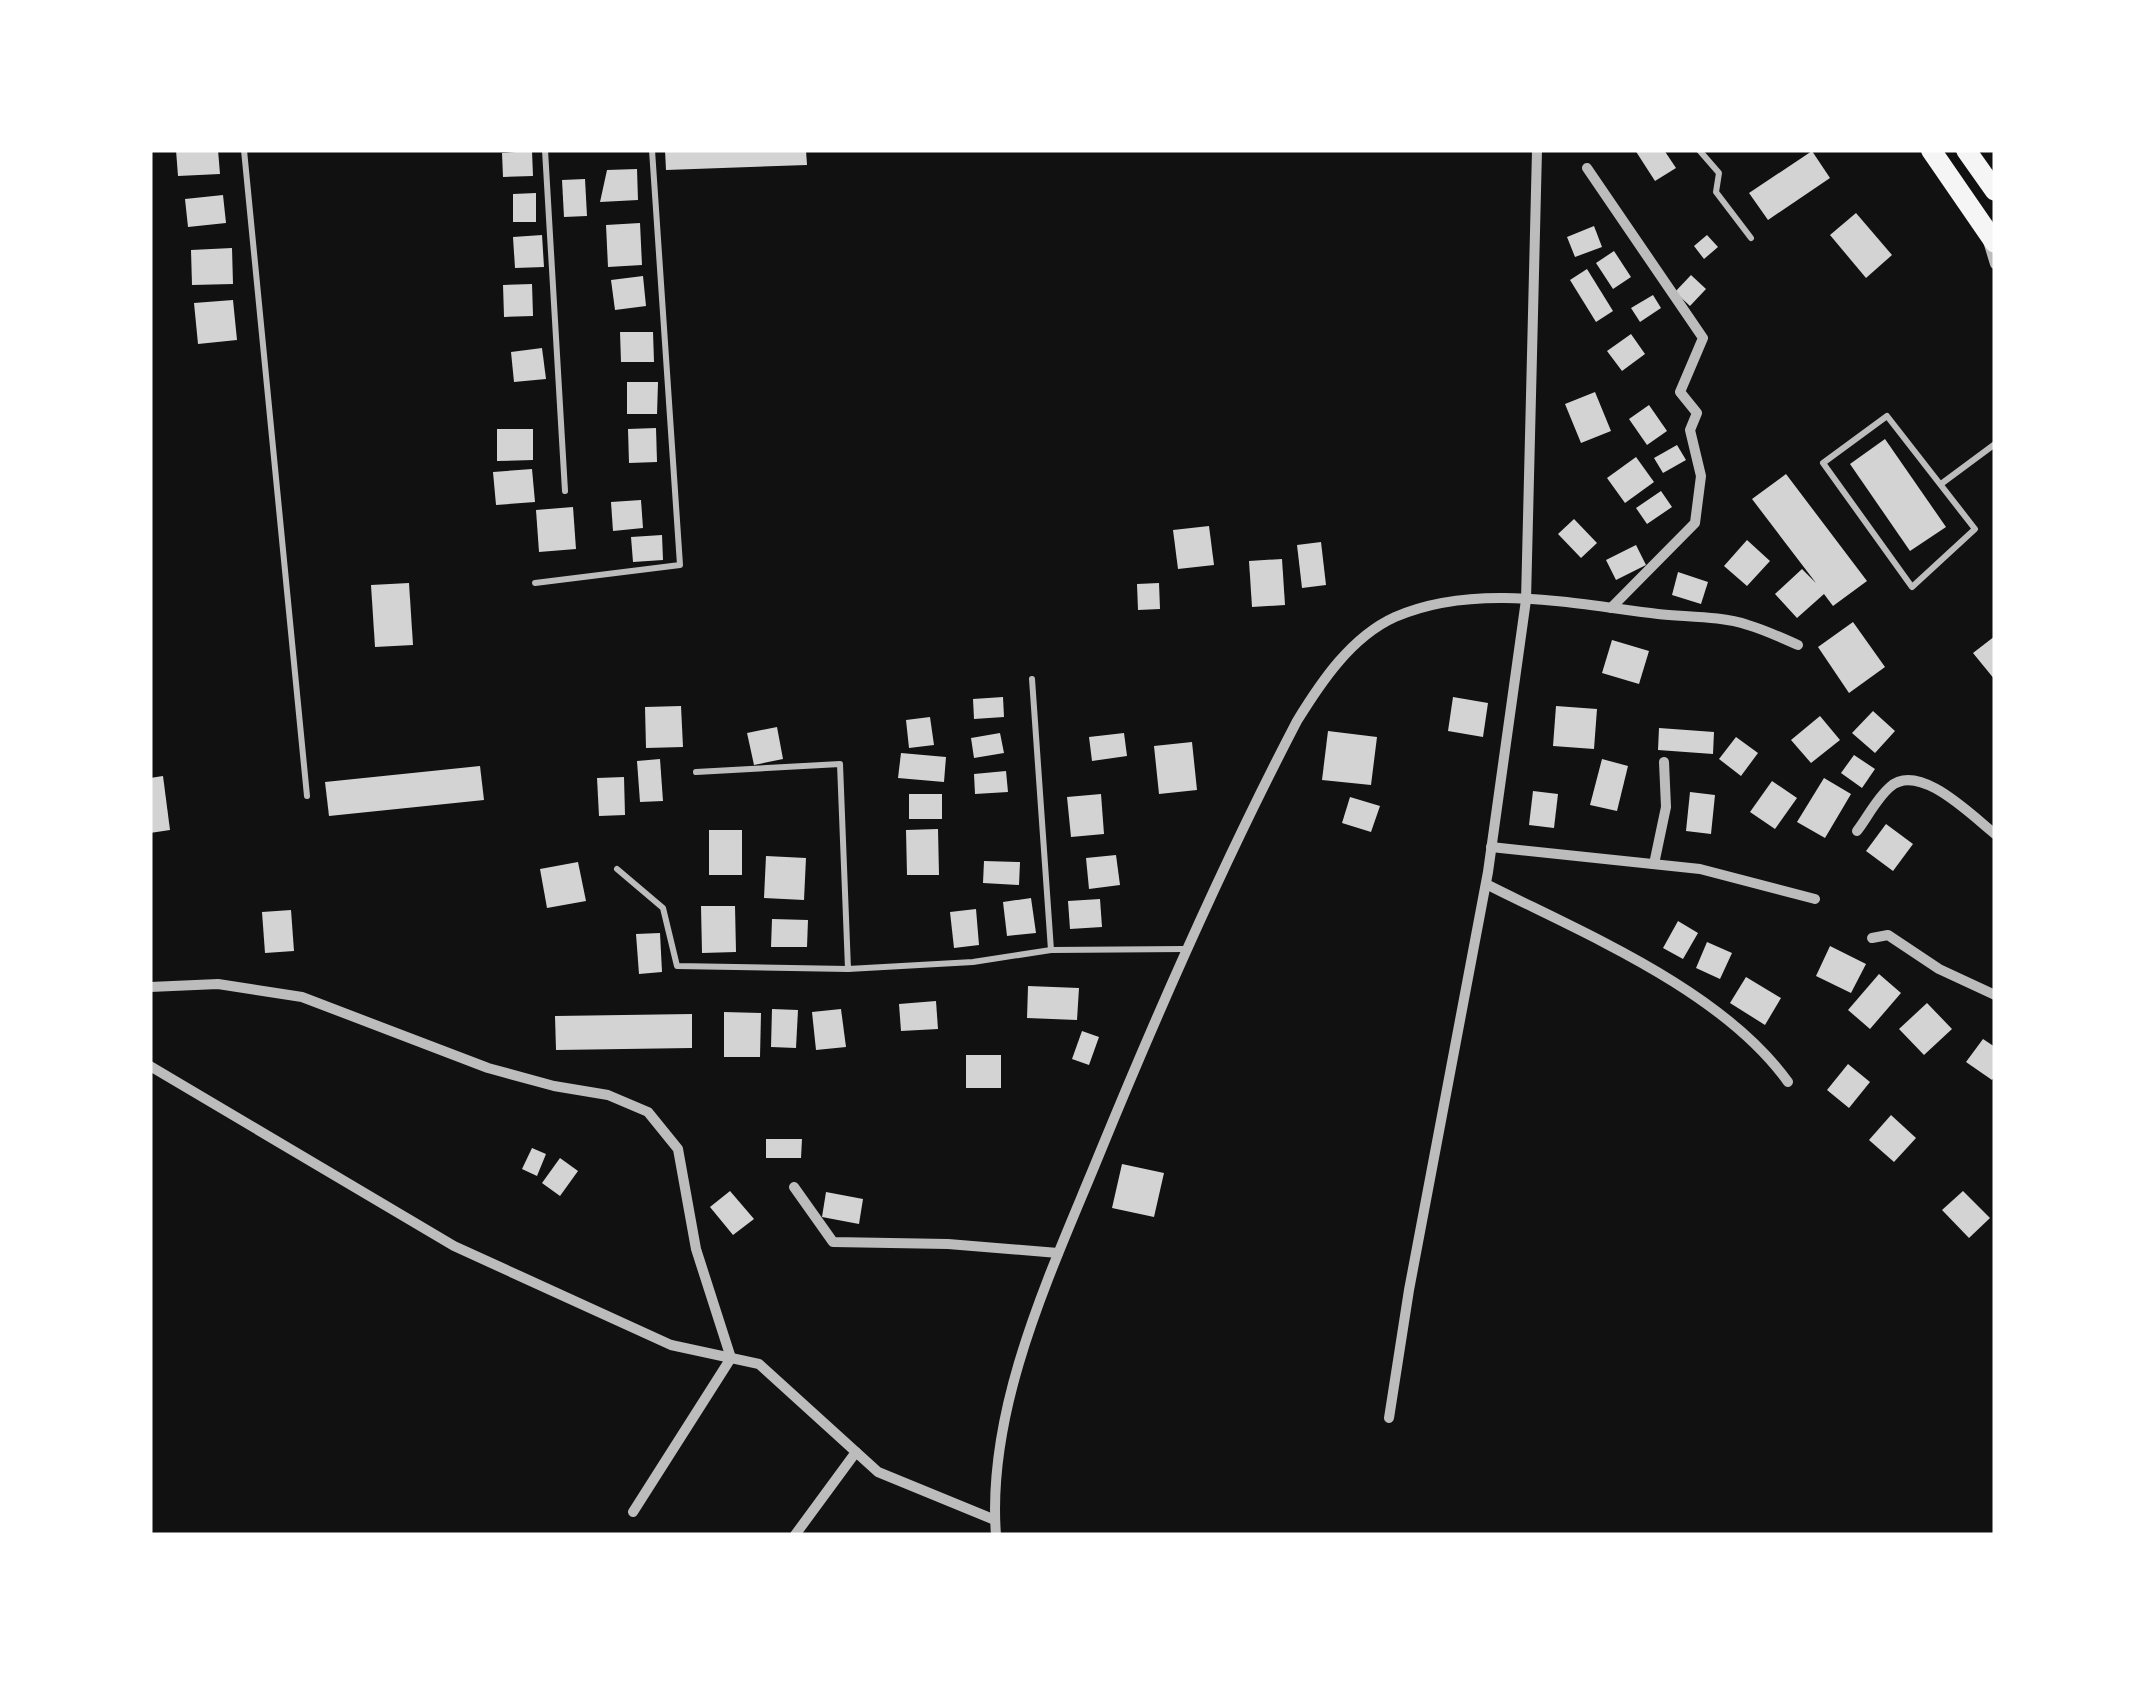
<svg xmlns="http://www.w3.org/2000/svg" width="2145" height="1685" font-family="'Libre Baskerville',serif">
<rect width="100%" height="100%" fill="#111"/>
<!-- building -->
<g fill="#d3d3d3">
<polygon points="176,150 218,150 220,174 178,176"/>
<polygon points="665,150 806,150 807,165 666,170"/>
<polygon points="1635,150 1664,150 1676,168 1655,181"/>
<polygon points="532,151 533,176 503,177 502,153"/>
<polygon points="1812,151 1830,178 1768,220 1749,193"/>
<polygon points="637,169 638,200 600,202 607,170"/>
<polygon points="585,179 587,216 564,217 562,180"/>
<polygon points="536,193 536,222 513,222 513,194"/>
<polygon points="223,195 226,223 188,227 185,199"/>
<polygon points="1856,213 1892,255 1866,278 1830,235"/>
<polygon points="640,223 642,265 608,267 606,225"/>
<polygon points="1594,226 1602,247 1575,257 1567,237"/>
<polygon points="542,235 544,267 515,268 513,237"/>
<polygon points="1707,235 1718,247 1704,259 1694,246"/>
<polygon points="232,248 233,284 192,285 191,250"/>
<polygon points="1614,251 1631,277 1613,289 1596,263"/>
<polygon points="1587,269 1613,311 1596,322 1570,280"/>
<polygon points="1691,275 1706,289 1690,306 1675,292"/>
<polygon points="643,276 646,306 615,310 611,280"/>
<polygon points="532,284 533,316 504,317 503,285"/>
<polygon points="1653,295 1661,308 1640,322 1631,308"/>
<polygon points="233,300 237,340 198,344 194,303"/>
<polygon points="620,332 653,332 654,362 621,362"/>
<polygon points="1631,334 1645,354 1622,371 1607,351"/>
<polygon points="542,348 546,379 514,382 511,352"/>
<polygon points="627,382 658,382 657,414 627,414"/>
<polygon points="1595,392 1611,431 1581,443 1565,404"/>
<polygon points="1649,405 1667,431 1647,445 1629,419"/>
<polygon points="656,428 657,462 629,463 628,429"/>
<polygon points="497,429 533,429 533,460 497,461"/>
<polygon points="1885,439 1946,527 1910,551 1850,464"/>
<polygon points="1677,445 1686,460 1663,473 1654,458"/>
<polygon points="1636,457 1654,482 1625,503 1607,478"/>
<polygon points="532,469 535,502 496,505 493,472"/>
<polygon points="1786,474 1867,581 1833,606 1824,594 1797,618 1775,594 1802,569 1816,583 1752,499"/>
<polygon points="1661,491 1672,507 1647,524 1636,508"/>
<polygon points="641,500 643,528 613,531 611,502"/>
<polygon points="573,507 576,549 539,552 536,510"/>
<polygon points="1574,519 1597,543 1581,558 1558,534"/>
<polygon points="1209,526 1214,565 1178,569 1173,530"/>
<polygon points="662,535 663,560 633,562 631,537"/>
<polygon points="1747,540 1770,561 1747,586 1724,566"/>
<polygon points="1321,542 1326,585 1302,588 1297,545"/>
<polygon points="1636,545 1646,565 1616,580 1606,560"/>
<polygon points="1282,559 1285,605 1252,607 1249,561"/>
<polygon points="1678,572 1708,582 1701,604 1672,595"/>
<polygon points="409,583 413,645 375,647 371,585"/>
<polygon points="1159,583 1160,609 1138,610 1137,584"/>
<polygon points="1853,622 1885,667 1849,693 1818,647"/>
<polygon points="1995,636 1995,680 1973,653"/>
<polygon points="1612,640 1649,651 1639,684 1602,673"/>
<polygon points="1003,697 1004,717 974,719 973,699"/>
<polygon points="1453,697 1488,703 1483,737 1448,731"/>
<polygon points="681,706 683,747 646,748 645,707"/>
<polygon points="1556,706 1597,709 1594,749 1553,746"/>
<polygon points="1873,711 1895,731 1875,753 1852,733"/>
<polygon points="1820,716 1840,740 1811,763 1791,740"/>
<polygon points="930,717 934,745 909,748 906,720"/>
<polygon points="777,727 783,759 754,765 747,733"/>
<polygon points="1659,728 1714,732 1713,754 1658,750"/>
<polygon points="1328,731 1377,737 1371,785 1322,780"/>
<polygon points="1000,733 1004,753 974,758 971,738"/>
<polygon points="1124,733 1127,756 1092,761 1089,737"/>
<polygon points="1736,737 1758,753 1741,776 1719,759"/>
<polygon points="1192,742 1197,790 1159,794 1154,746"/>
<polygon points="901,753 946,757 944,782 898,778"/>
<polygon points="1854,755 1875,769 1862,788 1841,773"/>
<polygon points="660,759 663,801 640,802 637,761"/>
<polygon points="1602,759 1628,766 1617,811 1590,805"/>
<polygon points="480,766 484,800 329,816 325,782"/>
<polygon points="1006,771 1008,792 975,794 974,774"/>
<polygon points="163,776 170,830 150,833 150,778"/>
<polygon points="624,777 625,815 599,816 597,778"/>
<polygon points="1824,778 1851,794 1825,838 1797,822"/>
<polygon points="1772,781 1797,798 1775,829 1750,812"/>
<polygon points="1533,791 1558,794 1554,828 1529,825"/>
<polygon points="1690,792 1715,795 1711,834 1686,831"/>
<rect x="909" y="794" width="33" height="25"/>
<polygon points="1101,794 1104,834 1071,837 1067,797"/>
<polygon points="1350,797 1380,806 1371,832 1342,823"/>
<polygon points="1886,824 1913,844 1893,871 1866,851"/>
<polygon points="938,829 939,875 907,875 906,830"/>
<rect x="709" y="830" width="33" height="45"/>
<polygon points="1116,855 1120,885 1089,889 1086,858"/>
<polygon points="766,856 806,858 804,900 764,898"/>
<polygon points="984,861 1020,862 1019,885 983,883"/>
<polygon points="578,862 586,901 547,908 540,869"/>
<polygon points="1031,898 1036,933 1007,936 1003,902"/>
<polygon points="1100,899 1102,927 1070,929 1068,901"/>
<polygon points="701,906 735,906 736,952 702,953"/>
<polygon points="976,909 979,945 954,948 950,912"/>
<polygon points="291,910 294,951 265,953 262,912"/>
<polygon points="772,919 808,920 807,947 771,947"/>
<polygon points="1678,921 1698,933 1683,959 1663,948"/>
<polygon points="660,933 662,972 639,974 636,934"/>
<polygon points="1707,942 1732,953 1720,979 1696,968"/>
<polygon points="1830,946 1866,964 1851,993 1816,976"/>
<polygon points="1879,974 1901,993 1870,1029 1848,1010"/>
<polygon points="1746,977 1781,998 1765,1025 1730,1003"/>
<polygon points="1028,986 1079,988 1077,1020 1027,1018"/>
<polygon points="936,1001 938,1029 901,1031 899,1004"/>
<polygon points="1927,1003 1952,1029 1924,1055 1899,1029"/>
<polygon points="772,1009 798,1010 796,1048 771,1047"/>
<polygon points="841,1009 846,1047 816,1050 812,1012"/>
<polygon points="724,1012 761,1013 760,1057 724,1057"/>
<polygon points="692,1014 692,1048 556,1050 555,1016"/>
<polygon points="1082,1031 1099,1037 1089,1065 1072,1059"/>
<polygon points="1983,1039 1995,1047 1995,1076 1992,1080 1966,1062"/>
<rect x="966" y="1055" width="35" height="33"/>
<polygon points="1848,1064 1870,1082 1849,1108 1827,1090"/>
<polygon points="1891,1115 1916,1138 1894,1162 1869,1140"/>
<polygon points="766,1139 802,1139 801,1158 766,1158"/>
<polygon points="532,1148 546,1154 537,1176 522,1169"/>
<polygon points="560,1158 578,1171 560,1196 542,1183"/>
<polygon points="1122,1164 1164,1173 1154,1217 1112,1208"/>
<polygon points="730,1191 754,1219 733,1235 710,1207"/>
<polygon points="1963,1191 1990,1218 1969,1238 1942,1210"/>
<polygon points="826,1192 863,1199 859,1224 822,1217"/>
</g>
<g fill="none" stroke-linecap="round" stroke-linejoin="round">
<!-- service -->
<g stroke="#bcbcbc" stroke-width="6">
<polyline points="244,150 307,796"/>
<polyline points="545,150 565,491"/>
<polyline points="1699,150 1719,173 1716,192 1751,238"/>
<polygon points="1887,416 1975,529 1912,587 1823,463"/>
<polyline points="1941,484 1995,444"/>
<polyline points="535,583 680,565 652,150"/>
<polyline points="1032,679 1051,950 1184,949"/>
<polyline points="696,772 840,764 848,969 973,962 1051,950"/>
<polyline points="617,869 663,908 677,966 848,969"/>
</g>
<!-- minor -->
<g stroke="#bcbcbc" stroke-width="10">
<polyline points="1587,168 1703,338 1680,392 1697,413 1690,430 1701,476 1695,523 1611,608"/>
<polyline points="1988,241 1995,264"/>
<path d="M1857 831C1867 818 1877 798 1890 787 1919 761 1972 816 1995 834"/>
<polyline points="1491,847 1700,869 1815,899"/>
<polyline points="1654,864 1666,807 1664,762"/>
<path d="M1486 884C1585 934 1722 990 1788 1082"/>
<polyline points="1872,938 1888,935 1939,969 1995,995"/>
<polyline points="150,987 218,984 302,997 488,1068 554,1086 608,1095 648,1112 678,1149 696,1249 731,1358 633,1512"/>
<polyline points="150,1066 454,1246 671,1345 759,1364 878,1472 995,1520"/>
<polyline points="794,1187 833,1242 948,1244 1058,1253"/>
<polyline points="1389,1418 1409,1290 1488,872 1526,600 1537,150"/>
<polyline points="795,1535 856,1452"/>
<path d="M996 1535C986 1405 1053 1268 1101 1150 1161 1004 1224 861 1297 721 1321 682 1351 637 1395 617 1475 582 1574 604 1658 614 1687 617 1721 616 1748 625 1765 630 1782 638 1798 645"/>
</g>
<!-- trunk -->
<g stroke="#f5f5f5" stroke-width="20">
<polyline points="1931,150 1995,243"/>
<polyline points="1966,150 1995,191"/>
</g>
</g>
<!-- border -->
<rect width="2145" height="1685" fill="none" stroke="#ffffff" stroke-width="305"/>
</svg>
